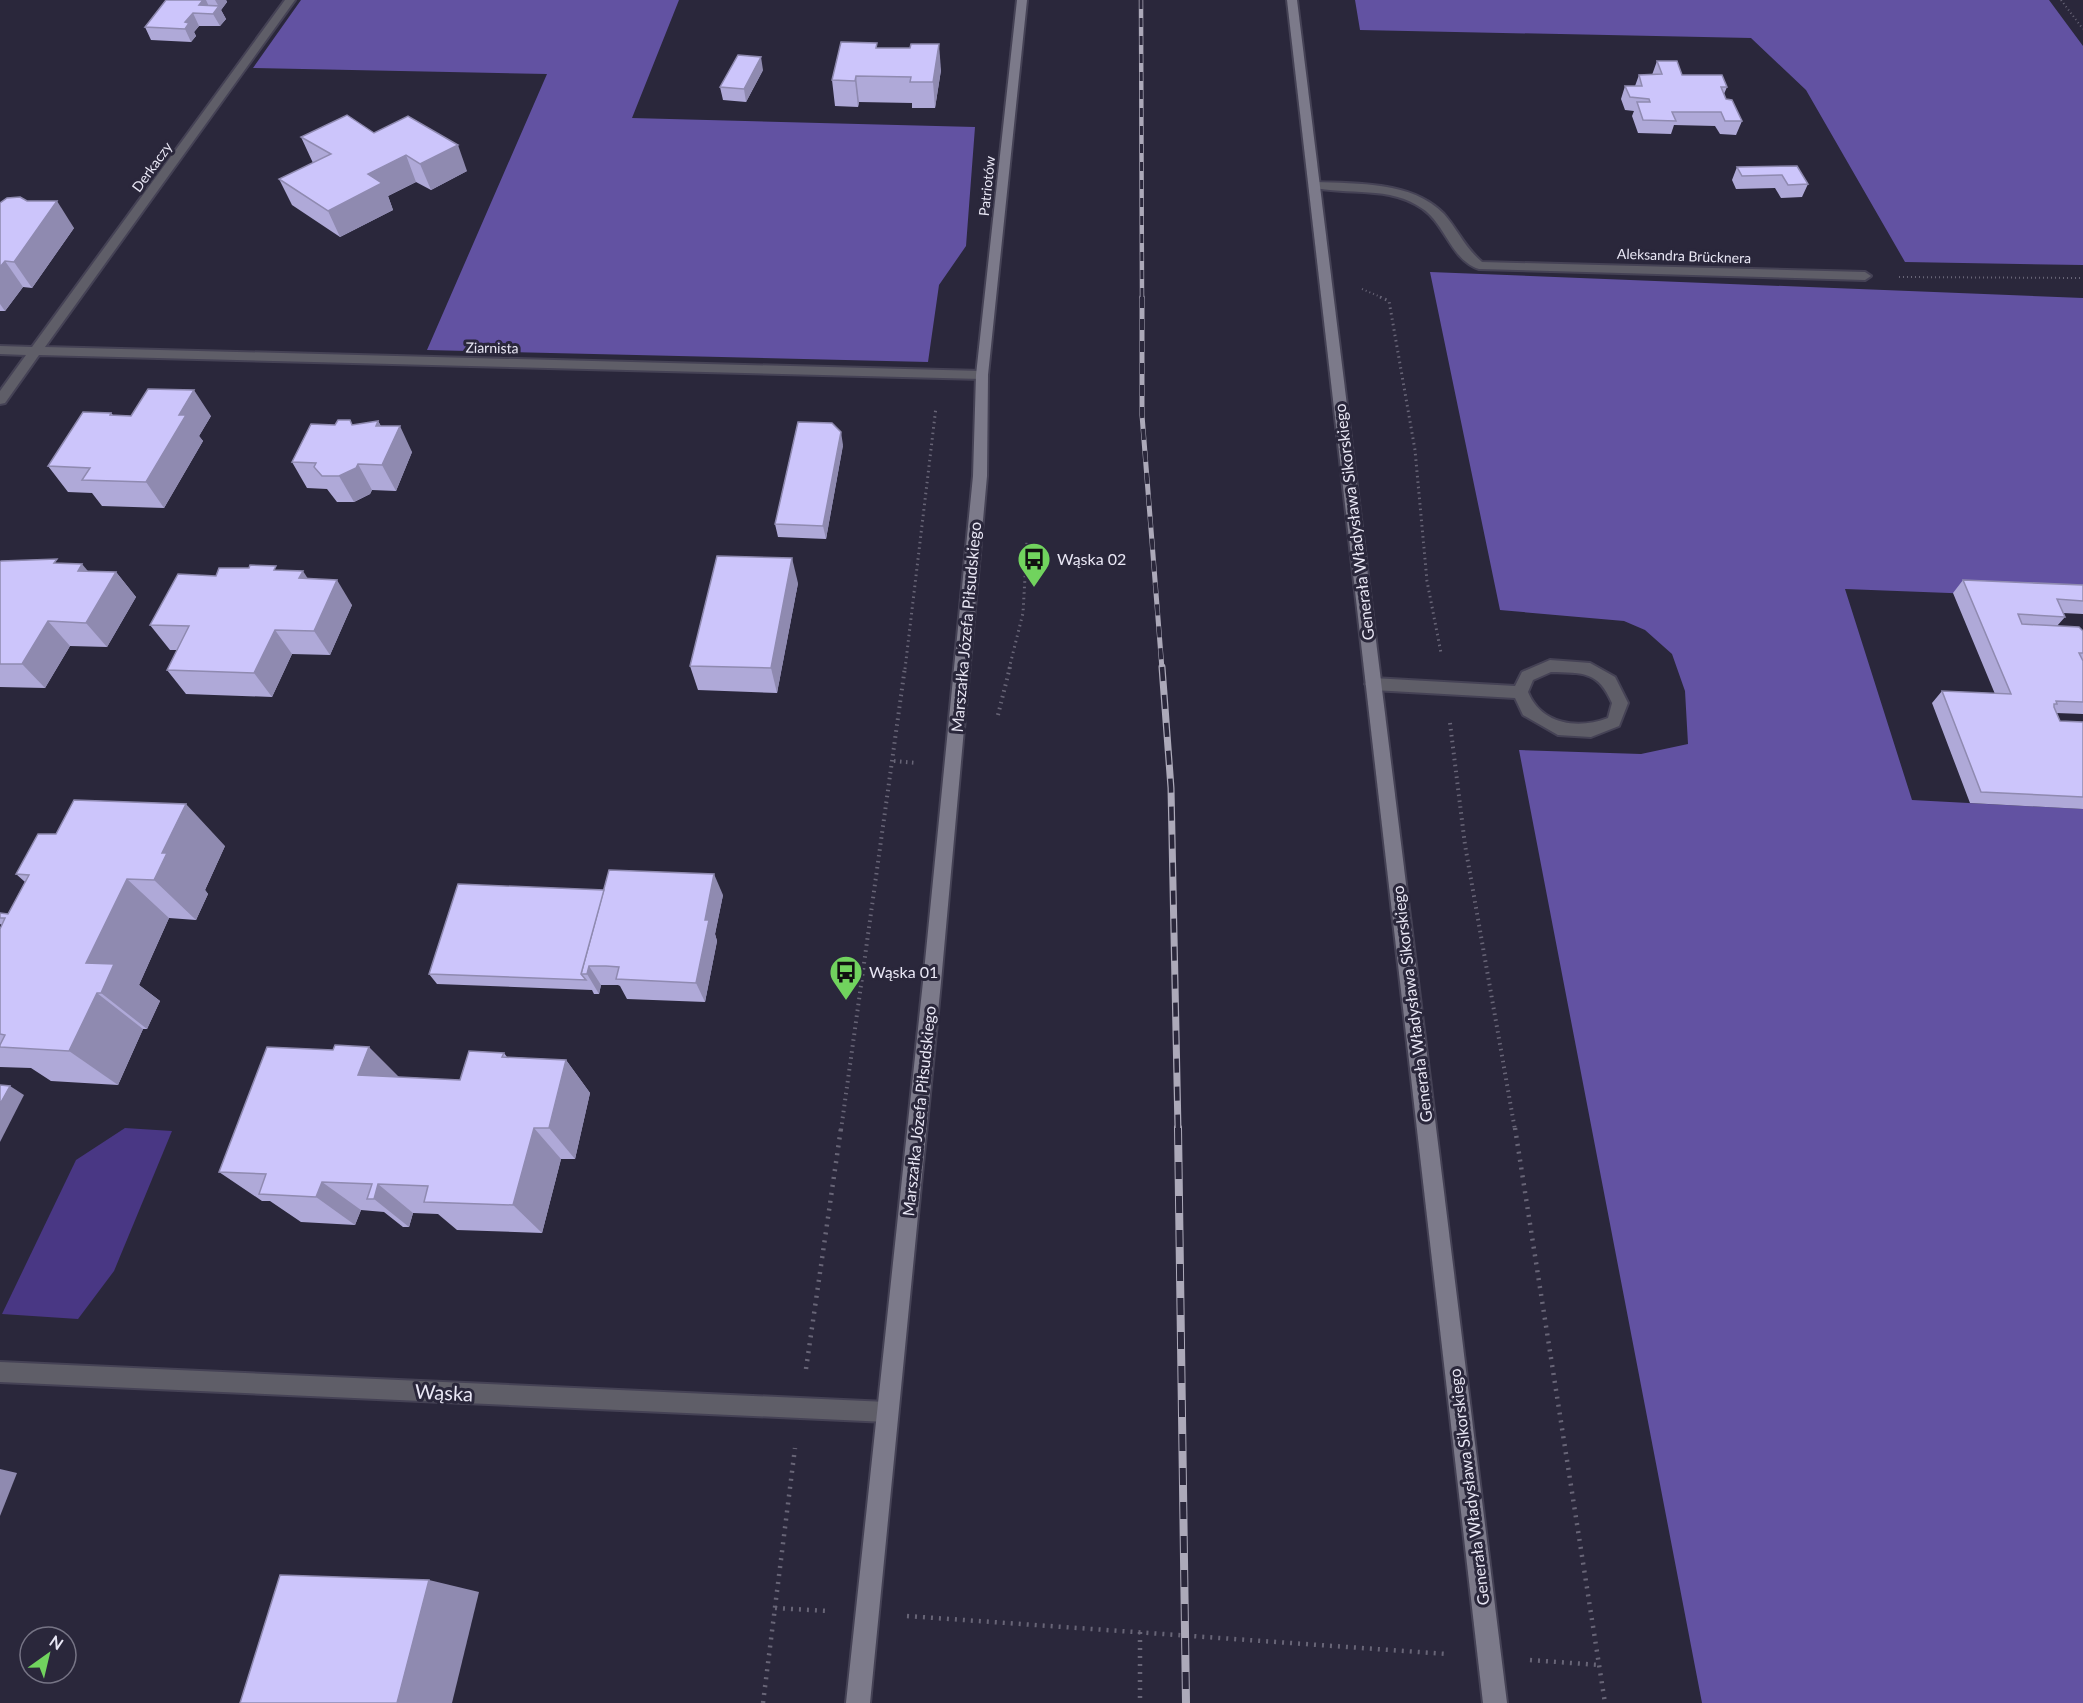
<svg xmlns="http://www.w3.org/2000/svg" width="2083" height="1703" font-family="Lato,sans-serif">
<rect width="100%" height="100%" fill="#2a273b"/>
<!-- green -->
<polygon fill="#493784" points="125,1128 172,1131 114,1271 78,1319 2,1314 76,1160"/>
<!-- forest -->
<g fill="#6252a2">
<polygon points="301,0 679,0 632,118 975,127 966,246 939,285 928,362 427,350 547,74 253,68"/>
<polygon points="1355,0 2049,0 2083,46 2083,265 1905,262 1806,90 1751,38 1360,30"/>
<polygon points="1430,272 2083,298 2083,598 1845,589 1912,800 2083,809 2083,1703 1702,1703 1519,750 1641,754 1688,744 1685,691 1672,654 1645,630 1624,621 1500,610"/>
</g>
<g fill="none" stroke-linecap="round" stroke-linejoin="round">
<defs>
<path id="service" d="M1550 660 1590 663 1615 677 1628 703 1619 726 1591 737 1558 735 1523 715 1515 698 1373 690 1365 684 1373 678 1515 686 1522 672ZM1551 672C1584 673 1598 671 1612 703L1608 718C1577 730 1541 724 1528 692L1533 680Z"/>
<g id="minor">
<polygon points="285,0 295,0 45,347 982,371 988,375 982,379 39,355 5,403 0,404 0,391 26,355 0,354 0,346 32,347"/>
<path d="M1315 182C1358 184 1412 181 1444 214 1458 230 1465 248 1482 262L1865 272 1871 276 1865 280 1479 269C1452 261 1445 224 1423 209 1390 185 1348 196 1311 187L1309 185Z"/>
<polygon points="0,1362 887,1402 894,1405 897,1412 894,1419 887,1422 0,1382"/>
</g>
<g id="secondary">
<polygon points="1017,0 1027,0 988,375 987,476 941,982 870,1703 846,1703 923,982 973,476 976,375"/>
<polygon points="1287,0 1297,0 1507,1703 1483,1703"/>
</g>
</defs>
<!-- service casing -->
<use href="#service" stroke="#454255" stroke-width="4"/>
<!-- minor casing -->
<use href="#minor" stroke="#454255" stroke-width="4"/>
<!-- secondary casing -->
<use href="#secondary" stroke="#454255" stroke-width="4"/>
<!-- path-far3 -->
<g stroke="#686577" stroke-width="2" stroke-dasharray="1 3" stroke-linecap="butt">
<polyline points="2061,0 2083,29"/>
<polyline points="1899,277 2083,278"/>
<polyline points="1362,289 1383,298"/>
</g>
<!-- path-far2 -->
<g stroke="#686577" stroke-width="3" stroke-dasharray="1.5 4" stroke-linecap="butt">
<polyline points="1380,297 1389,301 1415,450 1427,581 1441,653"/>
<polyline points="905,669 936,407"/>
<polyline points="1009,669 1023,613 1027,542"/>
</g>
<!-- path-far1 -->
<g stroke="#686577" stroke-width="4" stroke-dasharray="1.5 4.5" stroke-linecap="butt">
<polyline points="998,715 1010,667"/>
<polyline points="1450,723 1465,845 1515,1130"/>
<polyline points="894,761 917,763"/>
<polyline points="841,1130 905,667"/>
</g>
<!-- path -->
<g stroke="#686577" stroke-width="4.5" stroke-dasharray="2 6" stroke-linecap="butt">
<polyline points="1515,1128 1605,1703"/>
<polyline points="806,1369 841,1128"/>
<polyline points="775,1608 828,1611"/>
<polyline points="907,1616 1447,1654"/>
<polyline points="1140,1632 1140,1703"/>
<polyline points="1530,1660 1599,1665"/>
<polyline points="763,1703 795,1448"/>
</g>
<!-- service -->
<use href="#service" fill="#5f5e68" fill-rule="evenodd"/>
<!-- minor -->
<use href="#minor" fill="#5f5e68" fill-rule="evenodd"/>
<!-- secondary -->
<use href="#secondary" fill="#7c7a8a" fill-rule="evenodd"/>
<defs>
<polyline id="rail-far3" points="1141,0 1142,298"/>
<polyline id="rail-far2" points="1142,297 1142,415 1162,669"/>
<polyline id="rail-far1" points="1162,667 1171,788 1178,1130"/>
<polyline id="rail" points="1178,1128 1186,1703"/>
</defs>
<!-- rail-far3 casing -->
<use href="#rail-far3" stroke="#aca9b9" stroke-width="4.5"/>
<!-- rail-far2 casing -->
<use href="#rail-far2" stroke="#aca9b9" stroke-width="5"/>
<!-- rail-far1 casing -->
<use href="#rail-far1" stroke="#aca9b9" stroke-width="7"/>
<!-- rail casing -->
<use href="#rail" stroke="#aca9b9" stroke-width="8"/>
<!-- rail-far3 -->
<use href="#rail-far3" stroke="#2a273b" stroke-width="3" stroke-dasharray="9" stroke-linecap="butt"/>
<!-- rail-far2 -->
<use href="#rail-far2" stroke="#2a273b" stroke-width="4" stroke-dasharray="11" stroke-linecap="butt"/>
<!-- rail-far1 -->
<use href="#rail-far1" stroke="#2a273b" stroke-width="4.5" stroke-dasharray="14" stroke-linecap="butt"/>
<!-- rail -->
<use href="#rail" stroke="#2a273b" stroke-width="6" stroke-dasharray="17" stroke-linecap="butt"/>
</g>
<!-- wall -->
<g fill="#afa9d8">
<polygon points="166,0 226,0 227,2 221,10 226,19 220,26 199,26 194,32 196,36 191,42 151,40 145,27"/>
<polygon points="877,48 941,70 935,108 912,108 912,103 859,102 858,107 835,106 832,80"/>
<polygon points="1657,61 1682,75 1727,87 1724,94 1726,99 1742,121 1736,135 1720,134 1715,126 1674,125 1671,134 1638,133 1632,116 1634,111 1625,110 1621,99 1625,86 1635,86 1639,75 1652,75"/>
<polygon points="763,70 746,102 723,100 720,87"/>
<polygon points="374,133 467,171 431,190 416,182 388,196 393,210 340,237 292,205 279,179 313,163 301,137"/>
<polygon points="1797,166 1808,184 1802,197 1781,198 1775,188 1736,189 1732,180 1737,167"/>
<polygon points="0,203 74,228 32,288 23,287 5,311 0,311"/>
<polygon points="111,413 113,415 131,416 211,416 199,436 203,441 164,508 102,506 92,493 68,492 48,466"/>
<polygon points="378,421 381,426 412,452 396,491 372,490 370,494 354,502 337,502 327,489 307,488 292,462 352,425"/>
<polygon points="843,445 826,539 778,537 775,524"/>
<polygon points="0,562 60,563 89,572 116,572 136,597 107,647 70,646 45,688 0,687"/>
<polygon points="279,570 308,579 352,605 330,655 292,654 272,697 186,694 167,670 177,650 170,650 150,625 216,576"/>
<polygon points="1963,580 2083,585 2083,614 2063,613 2065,617 2057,626 2083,631 2083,714 2056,713 2060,721 2083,722 2083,809 1970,803 1932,703 1942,691 1995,694 1953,593"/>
<polygon points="798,583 777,693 698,690 690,666"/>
<polygon points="225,846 205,890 208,894 196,920 169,918 139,985 160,1001 147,1029 143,1029 118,1085 51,1081 31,1068 0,1067 0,929 2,925 0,924 0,913 8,914 25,882 16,874"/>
<polygon points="723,895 715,934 717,941 705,1002 627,999 620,986 618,985 601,985 599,994 594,994 592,990 437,984 429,974"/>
<polygon points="504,1053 507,1057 566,1060 590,1093 575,1159 561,1159 542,1233 457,1230 438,1214 413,1213 409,1227 403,1227 384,1212 361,1210 355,1225 301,1222 270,1201 262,1201 219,1172 399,1077 460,1080"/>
</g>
<!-- shaded-wall -->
<g fill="#8f8ab0">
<polygon points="203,0 206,0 211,11 199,5"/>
<polygon points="215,0 226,0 227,2 221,10 226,19 220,26 213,14 219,7"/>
<polygon points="193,13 199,26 194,32 196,36 191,42 185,29 185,22"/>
<polygon points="939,44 941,70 935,108 933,82"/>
<polygon points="761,57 763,70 746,102 744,89"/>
<polygon points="856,76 859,102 858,107 855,81"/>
<polygon points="458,145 467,171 431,190 420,164"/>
<polygon points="406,155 416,182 388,196 393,210 340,237 328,211 368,174"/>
<polygon points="57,201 74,228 32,288 14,262"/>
<polygon points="5,261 23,287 5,311 0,304 0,267"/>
<polygon points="194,390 211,416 199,436 203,441 164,508 146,482 179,415"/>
<polygon points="378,421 391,446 400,426 412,452 396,491 382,465 376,426"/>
<polygon points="841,432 843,445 826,539 823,526"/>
<polygon points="358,464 372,490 370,494 354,502 339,476"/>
<polygon points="792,558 798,583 777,693 771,668"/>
<polygon points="82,564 103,589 78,571"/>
<polygon points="303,571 319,596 299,578"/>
<polygon points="116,572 136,597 107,647 86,623"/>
<polygon points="337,580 352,605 330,655 314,631"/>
<polygon points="48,621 70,646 45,688 22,664"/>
<polygon points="275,630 292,654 272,697 254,673"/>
<polygon points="186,804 225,846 205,890 208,894 196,920 154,880 162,853"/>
<polygon points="714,874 723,895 715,934 717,941 705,1002 696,983 705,920"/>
<polygon points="127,879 169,918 139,985 160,1001 147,1029 101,993 86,963"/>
<polygon points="589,966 601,985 599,994 587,974"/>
<polygon points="97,993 143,1029 118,1085 69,1051"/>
<polygon points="369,1047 403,1081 358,1075"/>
<polygon points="566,1060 590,1093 575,1159 549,1128"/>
<polygon points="10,1086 24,1095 0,1142 0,1104"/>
<polygon points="534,1128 561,1159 542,1233 513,1205"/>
<polygon points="322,1182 361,1210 355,1225 316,1197"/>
<polygon points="378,1184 413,1213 409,1227 374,1199"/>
<polygon points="0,1469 17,1473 0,1516"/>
<polygon points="429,1580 479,1592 452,1703 397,1703"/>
</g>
<!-- building -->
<g fill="#ccc5fb" stroke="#8f8ab0" stroke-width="1.5">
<polygon points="166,0 203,0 199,5 219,6 213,14 193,13 185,22 189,23 185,29 145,27"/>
<polygon points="841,42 877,43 876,48 910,48 911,44 939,44 933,82 910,82 911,77 856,76 855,81 832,80"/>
<polygon points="738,55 761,57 744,89 720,87"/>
<polygon points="1657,61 1677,61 1682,75 1722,75 1727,87 1721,87 1726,99 1732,100 1742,121 1725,121 1721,112 1672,112 1676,121 1643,120 1637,102 1650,102 1649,99 1630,97 1625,86 1642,86 1639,75 1662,74"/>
<polygon points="347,115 374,133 408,116 458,145 420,164 406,155 368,174 382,183 328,211 279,179 331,154 301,137"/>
<polygon points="1797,166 1808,184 1788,185 1782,175 1742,176 1737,167"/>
<polygon points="20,197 27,201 57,201 14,262 5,261 0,267 0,203 7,198"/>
<polygon points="148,389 194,390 179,415 186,415 146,482 82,480 90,468 48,466 83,412 111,413 110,415 131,416"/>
<polygon points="338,420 350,420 352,425 378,421 376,426 400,426 382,465 358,464 356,468 339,476 322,476 314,467 316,463 292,462 311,424 335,425"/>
<polygon points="798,422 832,423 841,432 823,526 775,524"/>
<polygon points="717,556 792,558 771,668 690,666"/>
<polygon points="57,559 54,563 82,564 78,571 116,572 86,623 48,621 22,664 0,664 0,562 1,561"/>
<polygon points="250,565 276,566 274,570 303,571 299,578 337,580 314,631 275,630 254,673 167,670 189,626 150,625 178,574 216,576 219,568 249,568"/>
<polygon points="1963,580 2083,585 2083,601 2057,599 2065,617 2018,614 2022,624 2079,627 2083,631 2083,653 2079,653 2083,661 2083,702 2056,701 2057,704 2054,704 2054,707 2060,721 2083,722 2083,797 1981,792 1942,691 2011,694"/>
<polygon points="74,800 186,804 162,853 167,853 154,880 127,879 86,963 114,964 101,993 97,993 69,1051 0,1047 0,1045 5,1035 0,1034 0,929 5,918 0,918 0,913 8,914 29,875 16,874 38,834 56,834"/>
<polygon points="609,870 714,874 705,920 709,920 696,983 616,979 619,967 606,966 589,966 587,974 581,974"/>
<polygon points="458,884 604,890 581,974 586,980 429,974"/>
<polygon points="335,1045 369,1047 358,1075 460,1080 469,1051 504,1053 502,1057 566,1060 549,1128 534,1128 513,1205 424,1202 428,1186 378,1184 374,1199 367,1199 372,1184 322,1182 316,1197 259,1194 266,1174 219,1172 267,1047 333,1050"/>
<polygon points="0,1085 10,1086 0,1104"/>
<polygon points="280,1575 429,1580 397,1703 240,1703"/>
</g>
<!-- icons -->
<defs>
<symbol id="bus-pin" viewBox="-11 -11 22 30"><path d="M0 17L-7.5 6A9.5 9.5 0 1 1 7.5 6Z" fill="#71d35e" stroke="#2a273b"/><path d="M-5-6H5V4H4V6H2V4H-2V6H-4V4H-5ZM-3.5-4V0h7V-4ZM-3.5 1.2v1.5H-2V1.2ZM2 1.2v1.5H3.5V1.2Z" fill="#111"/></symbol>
</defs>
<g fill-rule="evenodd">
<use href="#bus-pin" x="1015" y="540" width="38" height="52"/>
<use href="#bus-pin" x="827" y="953" width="38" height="52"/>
</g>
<g text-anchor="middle" stroke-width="6" stroke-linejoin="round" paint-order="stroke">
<!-- far-street labels -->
<g font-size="14" fill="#e9e7f5" stroke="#2a273b">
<text transform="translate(152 167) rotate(-54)" y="5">Derkaczy</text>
<text transform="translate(987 186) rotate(-84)" y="5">Patriotów</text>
<text transform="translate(1684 256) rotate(2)" y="5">Aleksandra Brücknera</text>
<text transform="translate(492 348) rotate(1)" y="5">Ziarnista</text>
</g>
<!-- street labels -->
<g font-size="16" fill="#e9e7f5" stroke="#2a273b">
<text transform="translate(1354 522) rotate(-97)" y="6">Generała Władysława Sikorskiego</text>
<text transform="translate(966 627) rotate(-85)" y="6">Marszałka Józefa Piłsudskiego</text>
<text transform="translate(1412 1004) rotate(-97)" y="6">Generała Władysława Sikorskiego</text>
<text transform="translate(919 1111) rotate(-84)" y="6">Marszałka Józefa Piłsudskiego</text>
<text transform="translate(1469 1487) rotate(-97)" y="6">Generała Władysława Sikorskiego</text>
</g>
<!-- poi labels -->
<g font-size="16" fill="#e9e7f5" stroke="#2a273b" text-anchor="start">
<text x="1057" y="565">Wąska 02</text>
<text x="869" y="978">Wąska 01</text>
</g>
<!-- near-street labels -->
<g font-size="20" fill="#e9e7f5" stroke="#2a273b">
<text transform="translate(444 1393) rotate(3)" y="7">Wąska</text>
</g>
</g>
<!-- north arrow -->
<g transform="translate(48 1655) rotate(34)"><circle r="28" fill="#2a273b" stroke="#767485" stroke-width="1.5"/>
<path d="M0-4.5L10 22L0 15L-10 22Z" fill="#71d35e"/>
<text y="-9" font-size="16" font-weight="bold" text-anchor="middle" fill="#e9e7f5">N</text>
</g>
</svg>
